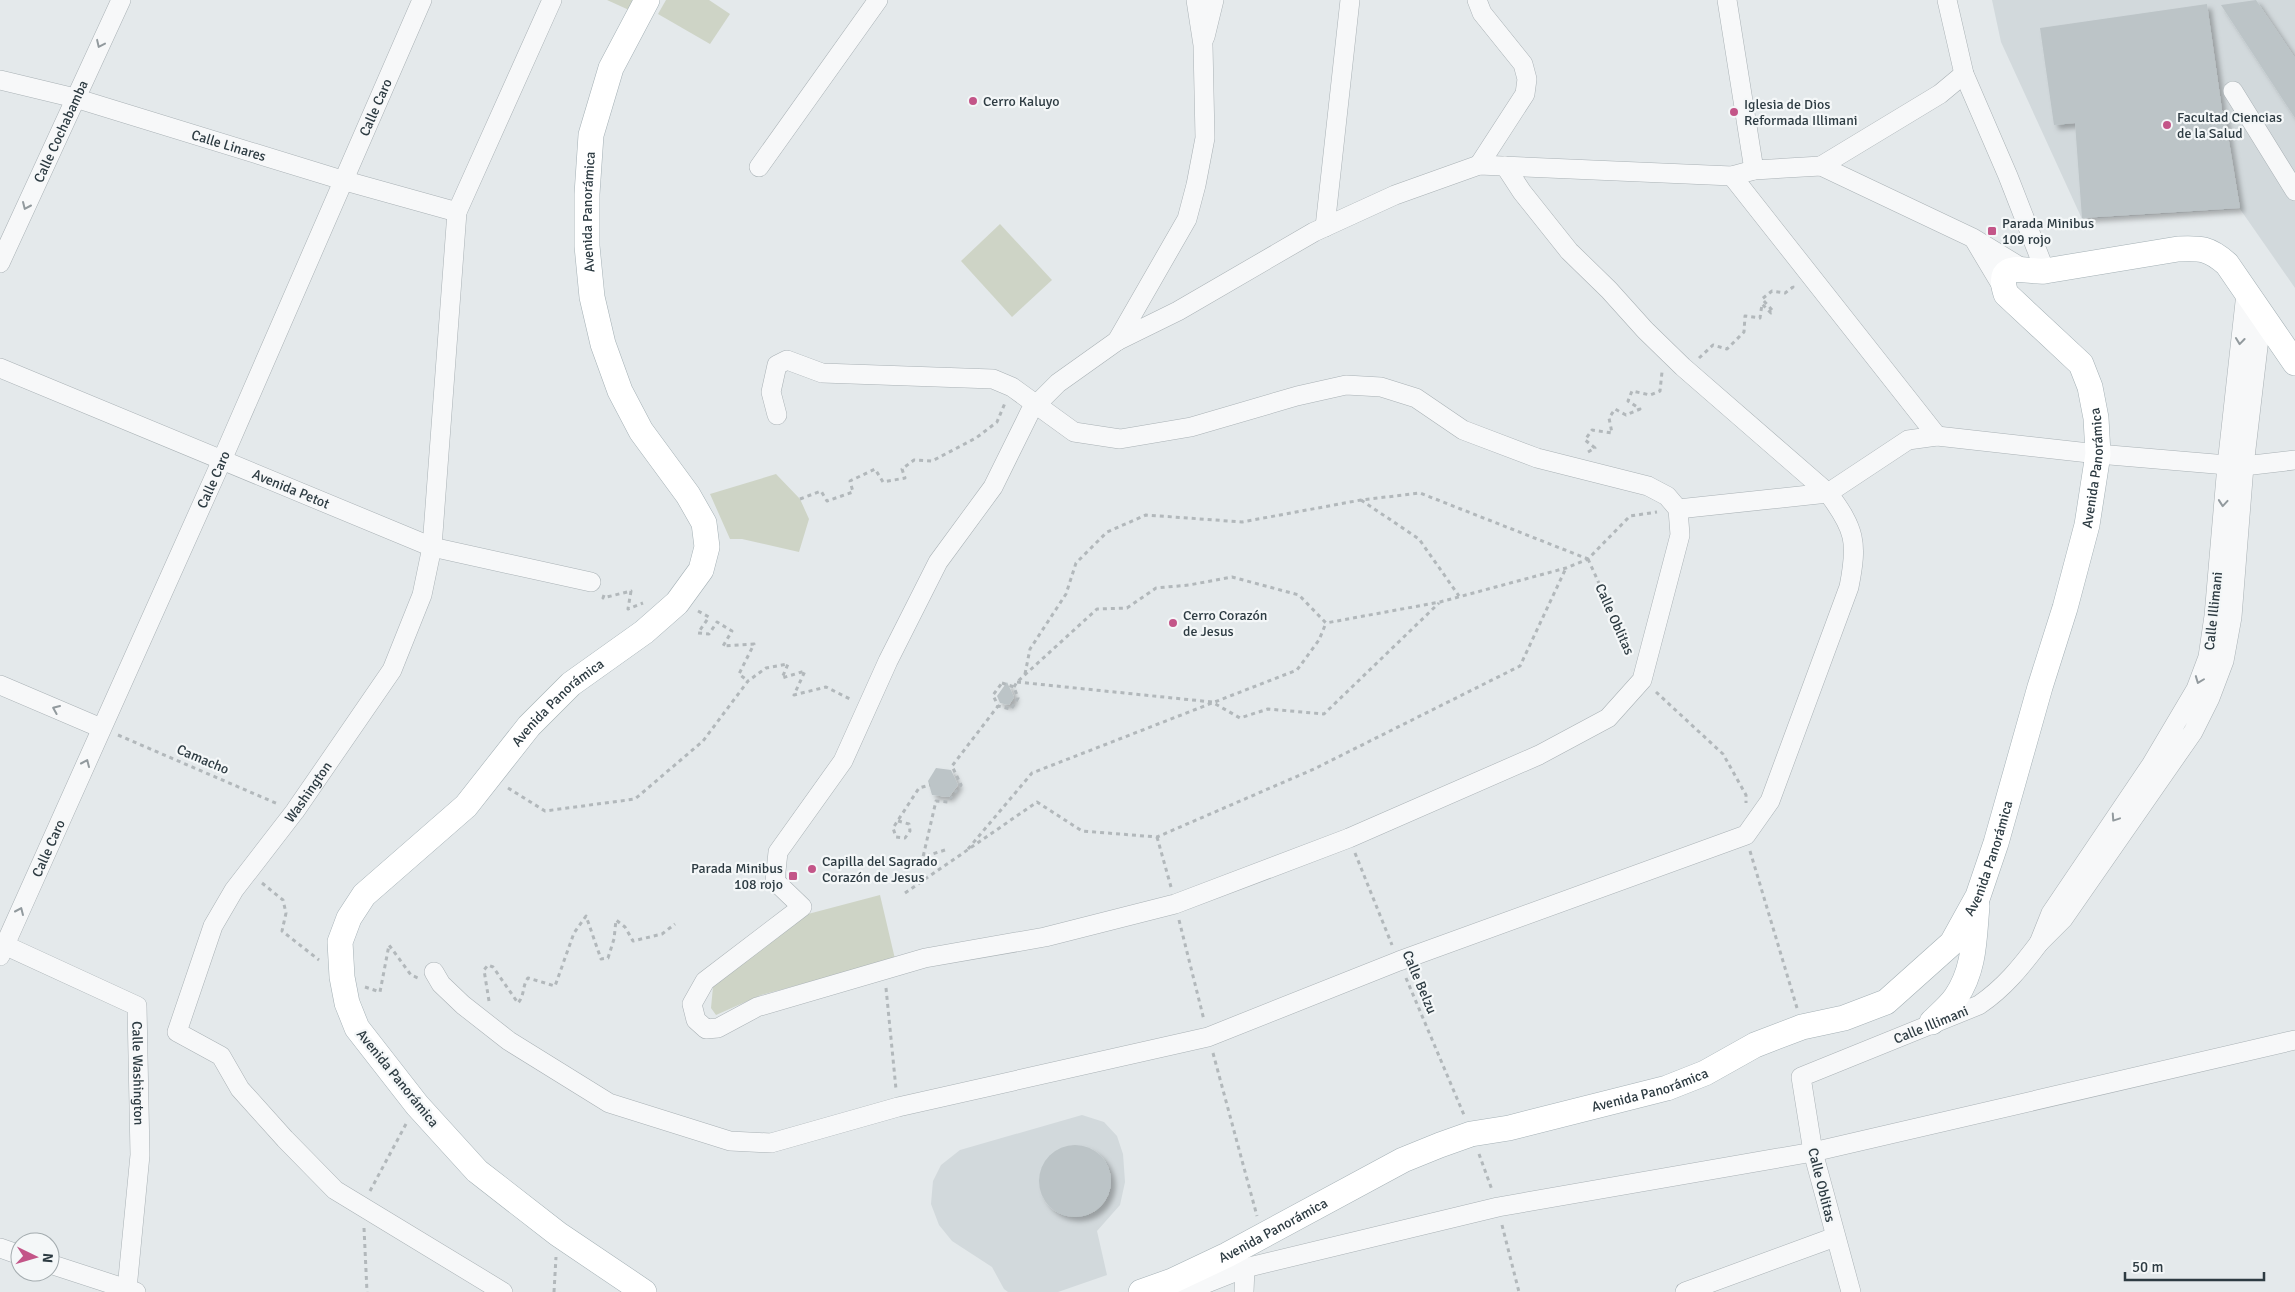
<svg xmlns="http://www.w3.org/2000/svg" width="2295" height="1292" font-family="Signika,sans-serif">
<defs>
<filter id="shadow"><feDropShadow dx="4.5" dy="4.5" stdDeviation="2.5" flood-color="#0004"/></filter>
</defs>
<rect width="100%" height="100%" fill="#e4e9eb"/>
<!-- built -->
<g fill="#d2d9dc">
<polygon points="1992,0 2295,0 2295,288 2240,209 2082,219 2001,42"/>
<polygon points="1082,1115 1104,1122 1117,1136 1123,1154 1125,1182 1120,1205 1097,1231 1107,1275 1058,1292 1008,1292 1004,1289 992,1267 952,1241 939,1225 931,1204 933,1181 941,1165 960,1150"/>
</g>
<!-- green -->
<g fill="#ced4c6">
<polygon points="607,0 633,0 629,10"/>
<polygon points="666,0 709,0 730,14 710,44 658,14"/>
<polygon points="1000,224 1052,280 1012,317 961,261"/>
<polygon points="776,474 800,499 809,519 799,552 742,539 730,539 710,494"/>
<polygon points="880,895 895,959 761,995 716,1015 711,1008 713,987 778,932 808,914"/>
</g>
<!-- building -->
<g fill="#bcc4c7" filter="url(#shadow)">
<polygon points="2256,0 2295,58 2295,118 2221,5"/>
<polygon points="2207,4 2223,117 2225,117 2240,208 2082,218 2075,123 2054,125 2040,28"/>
<polygon points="1007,682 1014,697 1009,705 1000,703 997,696"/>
<polygon points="936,768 951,770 958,785 949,797 932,795 928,781"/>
<circle cx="1075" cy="1181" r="36"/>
</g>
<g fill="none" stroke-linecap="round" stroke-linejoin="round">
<defs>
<g id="minor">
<polyline points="1477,0 1482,13 1523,64 1527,79 1525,94 1479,165"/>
<polyline points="1727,0 1754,170"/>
<polyline points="1947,0 1964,74 2008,176 2045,271"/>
<polyline points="1205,37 1214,0"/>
<path id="s1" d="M0 80 75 98 342 180 457 212"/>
<polyline points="2233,91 2295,191"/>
<polyline points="1821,166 1940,94 1964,74"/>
<polyline points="759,167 878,0"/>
<polyline points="1732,176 1937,436"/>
<polyline points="1325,227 1350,0"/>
<polyline points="1975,241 2006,293"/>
<path id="s2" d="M0 263 121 0"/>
<polyline points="2246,293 2227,465 2214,616 2208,657 2196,689 2151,765 2051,913 2039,943 2063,919 2193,732 2210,698 2224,661 2232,617 2244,466 2262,313"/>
<polyline points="1117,341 1187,219 1196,185 1205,138 1203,45 1196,0"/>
<path id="s3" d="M0 368 432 547 591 582"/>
<polyline points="777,415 771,392 777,365 787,360 822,373 993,379 1012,387 1074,432 1120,439 1191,427 1297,396 1346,385 1381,387 1416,398 1463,430 1537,458 1648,486 1667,496 1678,509 1680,535 1642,680 1608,718 1539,755 1349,838 1175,904 1045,937 925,958 757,1007 718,1028 706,1029 696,1020 692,1004 705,981 802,907 775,881 778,852 843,761 888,661 938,562 993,487 1031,410 1058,383 1117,341 1178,311 1314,232 1395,195 1479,165 1732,176 1754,170 1821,166 1973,238 2022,268"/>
<polyline points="1678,509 1828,493 1908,440 1937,436 2098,454 2227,465 2244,466 2295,460"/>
<polyline points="0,685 101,728"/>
<path id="s4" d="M0 943 137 1006 140 1155 127 1289"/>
<path id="s5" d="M0 956 222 460 422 0"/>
<path d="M434 972 441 984 463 1005 509 1041 609 1103 730 1141 771 1143 898 1107 1208 1037 1399 961 1746 835 1770 801 1849 587C1858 542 1855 529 1828 493L1683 367 1645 330 1609 290 1569 251 1522 192 1505 166"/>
<polyline points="0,1248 20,1255"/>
<polyline points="50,1264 136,1292"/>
<path id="s6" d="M503 1292 335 1190 285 1139 240 1089 221 1056 177 1032 213 926 234 890 295 811 392 670 422 595 432 547 457 212 552 0"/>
<polyline points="1184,1292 1245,1268 1498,1207 1813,1152 2295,1040"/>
<polyline points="1244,1292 1245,1268"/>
<polyline points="1685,1292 1835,1237"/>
<path id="s7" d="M1851 1292 1813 1152 1801 1077 1979 1005C2004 988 2021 967 2039 943"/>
</g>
<g id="major">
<path d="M1932 1022C1940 1014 1950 1006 1956 997 1975 969 1974 938 1977 906"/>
<path id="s8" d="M644 1292 558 1234 477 1171 417 1105 357 1028 347 1003 342 977 340 942 349 918 364 895 466 806 529 726 571 684 644 632 677 603 701 570 707 547 704 523 688 495 641 431 620 391 603 344 592 297 587 246V194L591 135 611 68 647 0"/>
<path id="s9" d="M1141 1292 1172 1281 1227 1255 1403 1160 1440 1145 1471 1134 1509 1128 1667 1088 1705 1073 1755 1045 1802 1027 1844 1018 1886 1002 1952 943 1978 896 1996 843 2040 687 2065 608 2087 525 2098 454 2096 418 2090 387 2081 364 2006 294C1994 258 2027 273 2045 271L2178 249C2201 248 2209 248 2227 264L2295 363"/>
</g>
</defs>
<!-- minor casing -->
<use href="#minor" stroke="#a9b1b5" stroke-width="20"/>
<!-- major casing -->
<use href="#major" stroke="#a4b0b5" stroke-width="26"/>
<!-- path -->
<g stroke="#b2b8bb" stroke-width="3" stroke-dasharray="4 4" stroke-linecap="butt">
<polyline points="1699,358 1713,345 1727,349 1744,332 1745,316 1760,318 1762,304 1771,313 1773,311 1762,299 1772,291 1785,293 1793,287 1792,284"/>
<polyline points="1588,452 1595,448 1585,440 1592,430 1612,433 1609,418 1615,409 1626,415 1640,409 1628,401 1632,391 1650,395 1660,391 1662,372"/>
<polyline points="800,499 821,491 827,501 853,492 850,481 875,469 883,482 905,478 902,469 914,460 932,461 976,438 997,422 1005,403"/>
<polyline points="1361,500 1419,539 1459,596"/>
<polyline points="1588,559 1630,652"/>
<polyline points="604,595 603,598 631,591 628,609 643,603"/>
<polyline points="698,611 709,617 698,633 709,634 717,622 732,631 723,646 754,644 739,674 748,681"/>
<polyline points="1025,674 1030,649 1066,594 1076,563 1107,532 1146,515 1242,522 1361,500 1420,493 1588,559"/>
<polyline points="1017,682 1212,702 1240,718 1268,709 1324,714 1439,603"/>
<polygon points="1002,683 1014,687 1018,698 1011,709 998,706 993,695"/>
<polyline points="1014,687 1017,682 1097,609 1127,608 1156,588 1189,585 1232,577 1299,595 1326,623 1440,602 1566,568 1588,559 1630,516 1657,512"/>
<polyline points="1656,692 1723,754 1746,795 1746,803"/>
<polyline points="118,735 278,804"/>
<polyline points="508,788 545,811 635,799 703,741 748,681 766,668 788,664 782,678 805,671 794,695 826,687 852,700"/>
<polyline points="898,821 909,824 910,831 905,838 896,837 893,828 919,788 930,785"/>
<polyline points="1157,837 1171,887"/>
<polyline points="968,849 1032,773 1297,670 1319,640 1326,623"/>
<polyline points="945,850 923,857 936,801 948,802 961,785 952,766 998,706"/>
<polyline points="1750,851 1797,1008"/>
<polyline points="1355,853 1392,945"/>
<polyline points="262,883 283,900 286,913 282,931 319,960"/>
<polyline points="905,893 1037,802 1082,831 1157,837 1314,769 1520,666 1566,568"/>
<polyline points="1179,920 1204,1020"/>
<polyline points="1406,978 1464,1115"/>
<polyline points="365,987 380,992 389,945 411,975 418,978"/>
<polyline points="886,988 896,1089"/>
<path d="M489 1001 484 970 488 965 493 967 518 1003C525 995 522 986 528 978L555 986 574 933 586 916 601 959 608 958 614 939 616 920 625 927 633 941 662 934 675 924"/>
<polyline points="1213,1053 1257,1216"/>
<polyline points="1479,1154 1492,1190"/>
<polyline points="370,1191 406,1124"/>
<polyline points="1502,1225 1519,1292"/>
<polyline points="364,1228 367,1292"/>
<polyline points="554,1292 556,1257"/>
</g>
<!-- minor -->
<use href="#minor" stroke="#f7f8f9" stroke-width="19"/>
<!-- major -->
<use href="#major" stroke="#fff" stroke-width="25"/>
</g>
<!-- one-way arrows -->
<defs><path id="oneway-chevron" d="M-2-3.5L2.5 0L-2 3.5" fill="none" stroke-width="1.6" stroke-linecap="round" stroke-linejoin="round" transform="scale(1.25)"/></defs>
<g stroke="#929a9e">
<use href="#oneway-chevron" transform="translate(100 44) rotate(115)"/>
<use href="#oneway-chevron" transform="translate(26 206) rotate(114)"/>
<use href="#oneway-chevron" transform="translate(2240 341) rotate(96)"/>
<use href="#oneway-chevron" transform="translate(2223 503) rotate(95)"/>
<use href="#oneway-chevron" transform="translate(2199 680) rotate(111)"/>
<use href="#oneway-chevron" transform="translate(56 709) rotate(-157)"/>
<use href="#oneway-chevron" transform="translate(86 763) rotate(-66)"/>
<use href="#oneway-chevron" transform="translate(2115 818) rotate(124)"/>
<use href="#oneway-chevron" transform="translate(20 911) rotate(-66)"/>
</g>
<!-- markers -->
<g fill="#c35588" stroke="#f4f7f8" stroke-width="2">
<circle cx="973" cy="101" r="5"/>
<circle cx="1734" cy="112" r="5"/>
<circle cx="2167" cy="125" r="5"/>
<rect x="1987" y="226" width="10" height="10" rx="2.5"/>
<circle cx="1173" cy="623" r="5"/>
<circle cx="812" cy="869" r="5"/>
<rect x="788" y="871" width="10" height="10" rx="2.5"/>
</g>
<g text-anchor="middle" stroke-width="4.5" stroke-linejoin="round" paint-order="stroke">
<!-- poi labels -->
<g font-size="14" fill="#2d3b42" stroke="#f4f7f8" text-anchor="start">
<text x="983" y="106">Cerro Kaluyo</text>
<text x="1744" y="109">Iglesia de Dios<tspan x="1744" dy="16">Reformada Illimani</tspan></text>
<text x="2177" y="122">Facultad Ciencias<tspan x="2177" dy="16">de la Salud</tspan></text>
<text x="2002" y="228">Parada Minibus<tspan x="2002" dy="16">109 rojo</tspan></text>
<text x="1183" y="620">Cerro Corazón<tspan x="1183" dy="16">de Jesus</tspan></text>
<text x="822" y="866">Capilla del Sagrado<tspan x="822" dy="16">Corazón de Jesus</tspan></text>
<text x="783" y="873" text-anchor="end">Parada Minibus<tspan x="783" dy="16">108 rojo</tspan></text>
</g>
<!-- street labels -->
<g font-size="14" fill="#2d3b42" stroke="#f4f7f8">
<text dy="5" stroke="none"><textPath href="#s5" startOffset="928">Calle Caro</textPath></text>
<text dy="5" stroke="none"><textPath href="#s2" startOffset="145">Calle Cochabamba</textPath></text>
<text dy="5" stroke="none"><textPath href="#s1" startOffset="238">Calle Linares</textPath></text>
<text dy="5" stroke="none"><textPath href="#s8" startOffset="1394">Avenida Panorámica</textPath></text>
<text dy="5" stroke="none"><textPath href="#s9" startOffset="1391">Avenida Panorámica</textPath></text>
<text dy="5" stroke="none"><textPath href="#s5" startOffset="522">Calle Caro</textPath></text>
<text dy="5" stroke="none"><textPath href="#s3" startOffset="315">Avenida Petot</textPath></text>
<text transform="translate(2213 611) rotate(-84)" y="5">Calle Illimani</text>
<text transform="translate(1615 619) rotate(66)" y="5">Calle Oblitas</text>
<text dy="5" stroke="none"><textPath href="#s8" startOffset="809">Avenida Panorámica</textPath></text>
<text transform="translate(203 759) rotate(23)" y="5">Camacho</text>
<text dy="5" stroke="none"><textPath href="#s6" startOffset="700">Washington</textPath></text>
<text dy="5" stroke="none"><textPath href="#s5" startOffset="118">Calle Caro</textPath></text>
<text dy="5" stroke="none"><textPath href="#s9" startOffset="986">Avenida Panorámica</textPath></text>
<text transform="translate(1420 982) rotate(67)" y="5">Calle Belzu</text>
<text dy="5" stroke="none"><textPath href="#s7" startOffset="361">Calle Illimani</textPath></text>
<text dy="5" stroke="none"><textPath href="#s4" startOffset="218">Calle Washington</textPath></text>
<text transform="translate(398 1078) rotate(51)" y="5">Avenida Panorámica</text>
<text dy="5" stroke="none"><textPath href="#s9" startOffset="551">Avenida Panorámica</textPath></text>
<text transform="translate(1822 1185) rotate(76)" y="5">Calle Oblitas</text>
<text dy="5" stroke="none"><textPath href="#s9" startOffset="146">Avenida Panorámica</textPath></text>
</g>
</g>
<!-- north arrow -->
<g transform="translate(35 1257) rotate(95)"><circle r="24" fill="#f4f7f8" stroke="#a4acaf"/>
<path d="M0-4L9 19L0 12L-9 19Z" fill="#c35588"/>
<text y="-8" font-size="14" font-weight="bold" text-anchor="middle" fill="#2d3b42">N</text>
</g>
<!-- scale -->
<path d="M2125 1272v8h139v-8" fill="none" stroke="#2d3b42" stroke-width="2.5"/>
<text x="2132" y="1272" font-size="15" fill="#2d3b42" stroke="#f4f7f8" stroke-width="4" paint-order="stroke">50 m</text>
</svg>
